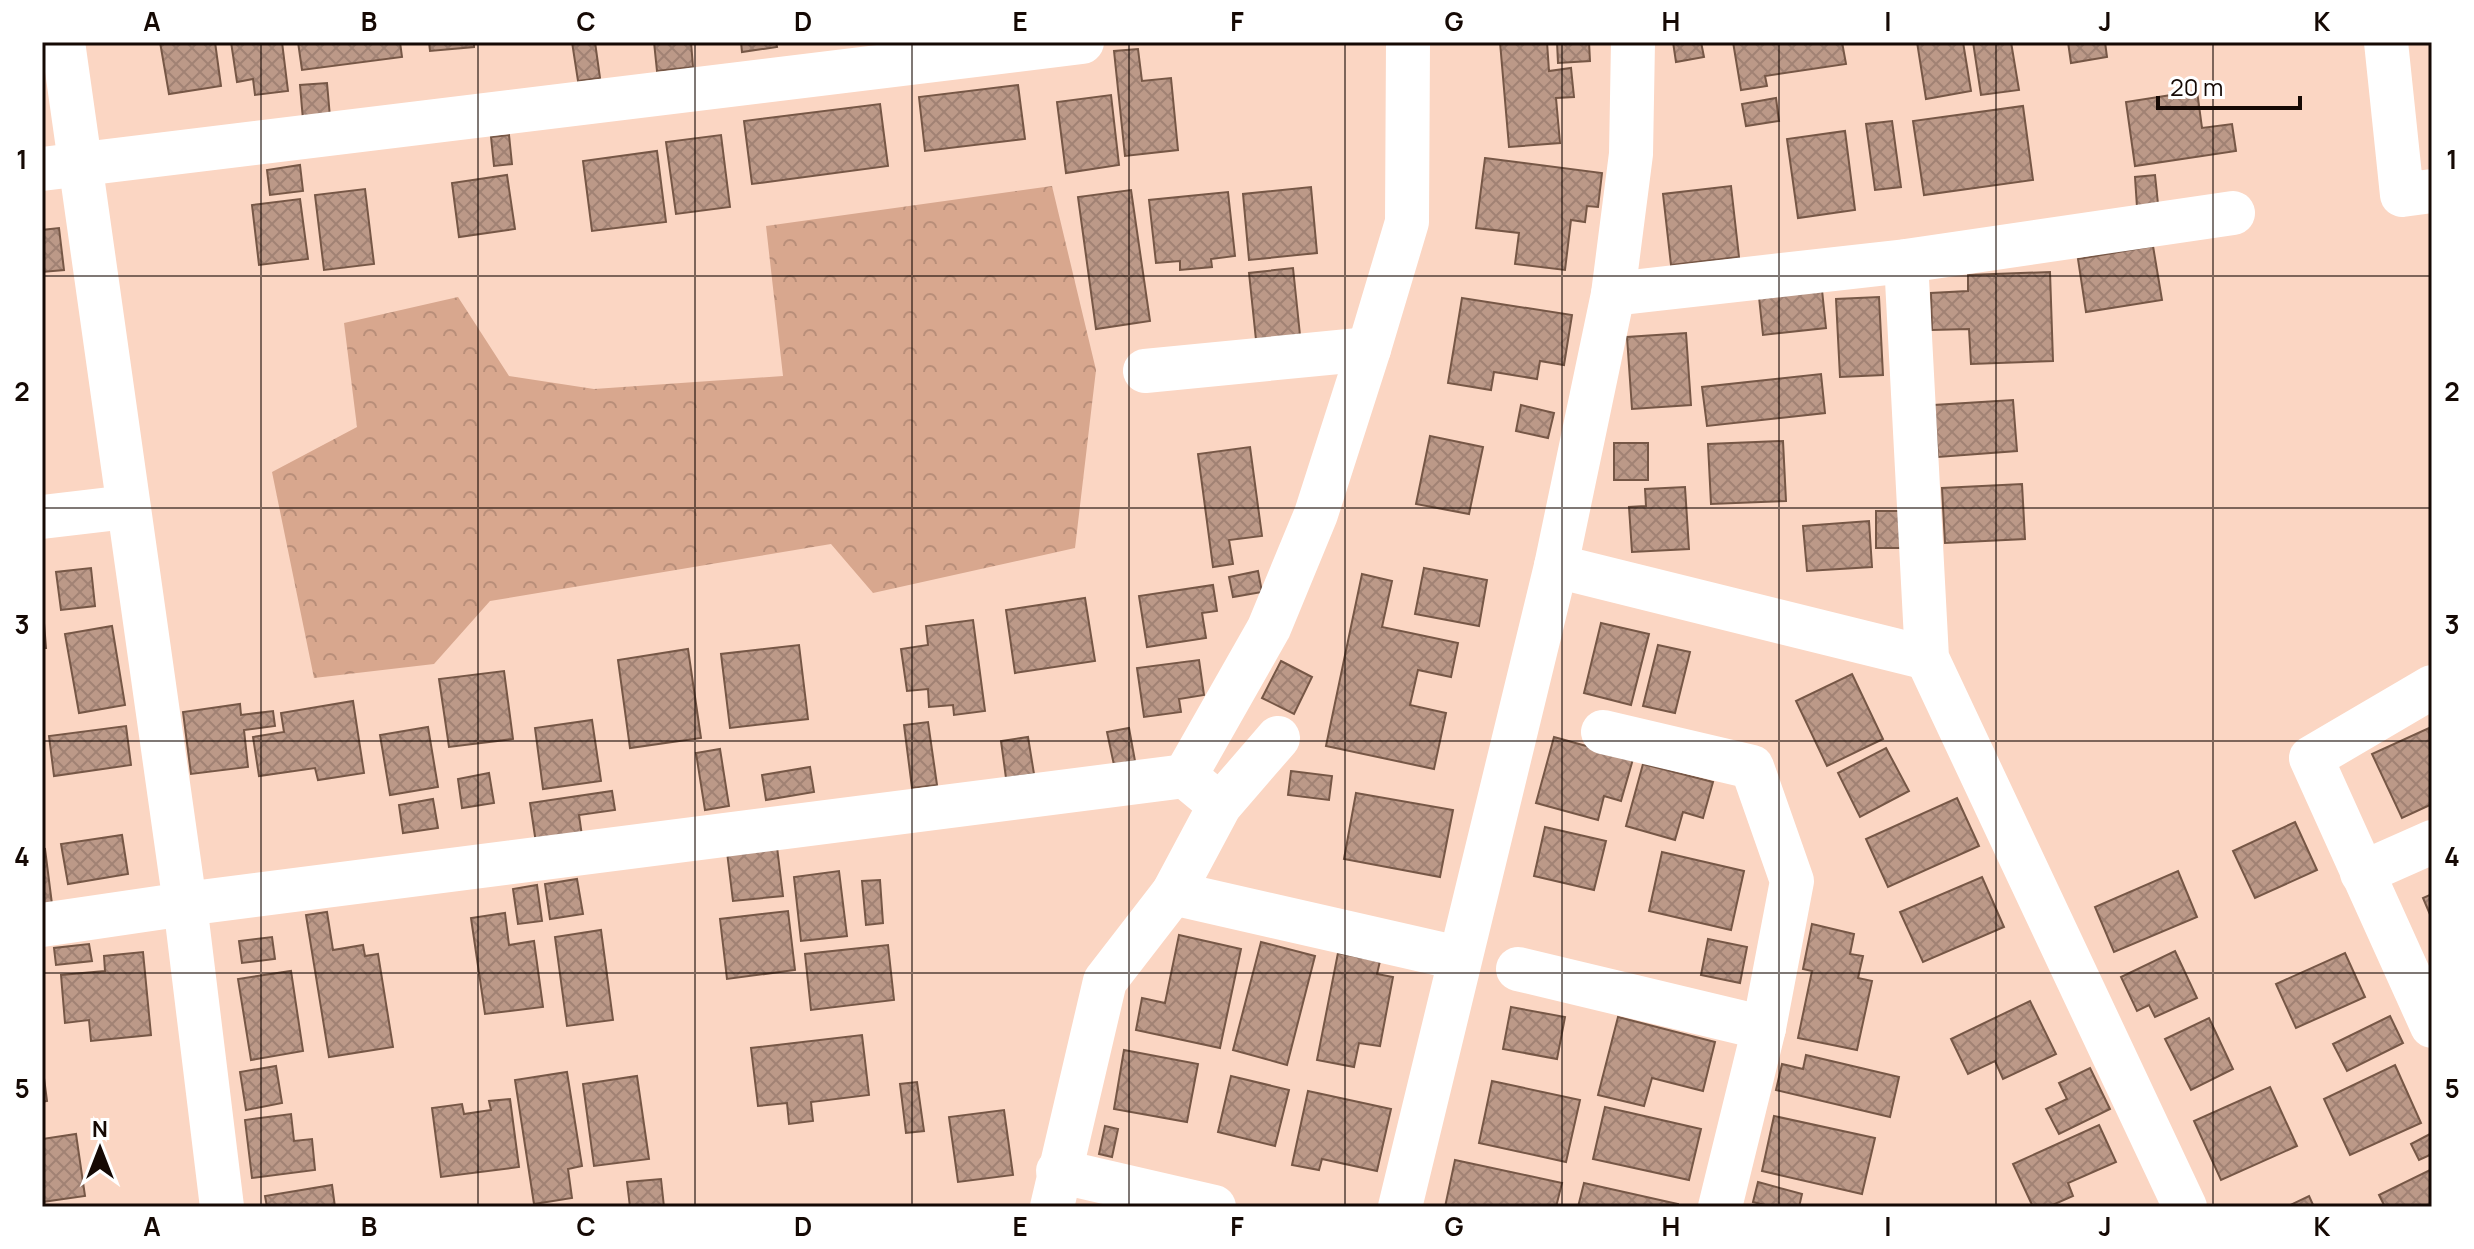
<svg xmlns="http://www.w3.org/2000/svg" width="2474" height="1249" font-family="Manrope,sans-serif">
<defs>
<pattern id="forest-crowns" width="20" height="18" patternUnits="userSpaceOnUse" patternTransform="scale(2)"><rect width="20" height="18" fill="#d8a78e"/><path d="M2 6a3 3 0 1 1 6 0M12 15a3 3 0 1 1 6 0" fill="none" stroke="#b88e79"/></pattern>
<pattern id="building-cross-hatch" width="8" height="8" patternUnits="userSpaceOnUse" patternTransform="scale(2)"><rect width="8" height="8" fill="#bc9988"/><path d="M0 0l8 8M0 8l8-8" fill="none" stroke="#a18274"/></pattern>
</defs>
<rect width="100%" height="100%" fill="#fbd6c3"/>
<!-- forest -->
<polygon fill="url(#forest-crowns)" points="1052,186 1096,370 1075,548 873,593 831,544 490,601 434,664 314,678 272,472 357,427 344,323 458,297 509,376 594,389 783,376 766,226"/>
<!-- building -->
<g fill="url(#building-cross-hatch)" stroke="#765746" stroke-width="2">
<polygon points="160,42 215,42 221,86 169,94"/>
<polygon points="231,42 282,42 288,91 255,95 253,79 237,82"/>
<polygon points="298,42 400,42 402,57 302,70"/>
<polygon points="429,42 474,42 474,47 430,51"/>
<polygon points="572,42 595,42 600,78 578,81"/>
<polygon points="654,42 691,42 693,67 657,71"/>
<polygon points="741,42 776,42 777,47 742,52"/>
<polygon points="1500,42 1547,42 1549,71 1571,68 1574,97 1556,98 1560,143 1509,147"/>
<polygon points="1557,42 1589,42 1590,61 1558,63"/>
<polygon points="1673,42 1701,42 1704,57 1676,62"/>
<polygon points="1733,42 1842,42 1846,64 1765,76 1767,86 1741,90"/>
<polygon points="1917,42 1963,42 1971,91 1926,99"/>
<polygon points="1973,42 2011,42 2019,90 1981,95"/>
<polygon points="2068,42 2105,42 2107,57 2071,63"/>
<polygon points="1138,49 1142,81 1171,78 1178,150 1125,156 1114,51"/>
<polygon points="327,83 330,117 303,120 300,85"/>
<polygon points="1018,85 1025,139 925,151 919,97"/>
<polygon points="2197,91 2202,128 2232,124 2236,151 2135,166 2126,102"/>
<polygon points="1111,95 1119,165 1066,173 1057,102"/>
<polygon points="1776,98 1779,121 1746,126 1742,104"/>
<polygon points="880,104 888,166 752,184 744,121"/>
<polygon points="2023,106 2033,180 1924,195 1913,121"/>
<polygon points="1892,121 1901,187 1875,190 1866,124"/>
<polygon points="1845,131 1855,210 1798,218 1787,139"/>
<polygon points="509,135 512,164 494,166 491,137"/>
<polygon points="721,135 730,207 676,214 666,142"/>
<polygon points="657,151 666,222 592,231 583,161"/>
<polygon points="1485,158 1602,173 1598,207 1587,206 1585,222 1571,220 1565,270 1515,264 1519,233 1476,228"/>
<polygon points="300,165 303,191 270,195 267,170"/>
<polygon points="507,175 515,229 459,237 452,183"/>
<polygon points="2155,175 2158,204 2137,207 2135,177"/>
<polygon points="1731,186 1739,257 1671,265 1663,194"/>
<polygon points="1311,187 1317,253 1249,260 1243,194"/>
<polygon points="365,189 374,264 324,270 315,195"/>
<polygon points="1131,190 1150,321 1096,329 1078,197"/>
<polygon points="1228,192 1235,256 1211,259 1212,267 1180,270 1180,261 1156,263 1149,200"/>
<polygon points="300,199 308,259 259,265 252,205"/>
<polygon points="59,228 64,270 42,272 42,230"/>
<polygon points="2153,246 2162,300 2086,312 2078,259"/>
<polygon points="1293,268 1300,335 1256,340 1249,273"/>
<polygon points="2050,272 2053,361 1971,364 1969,329 1932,330 1931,293 1968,291 1968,275"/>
<polygon points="1822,290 1826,328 1763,335 1759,297"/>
<polygon points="1879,297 1883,375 1840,377 1836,299"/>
<polygon points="1462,298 1572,315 1564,365 1540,361 1537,379 1494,372 1491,390 1448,383"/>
<polygon points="1686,333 1691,405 1632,409 1627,337"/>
<polygon points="1821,374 1825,413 1707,426 1702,387"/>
<polygon points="2013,400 2017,451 1938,457 1934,405"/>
<polygon points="1521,405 1554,413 1548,438 1516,431"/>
<polygon points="1430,436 1483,447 1469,514 1416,504"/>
<polygon points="1783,441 1786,501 1711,504 1708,444"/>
<rect x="1614" y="443" width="34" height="37"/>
<polygon points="1250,447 1262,536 1229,540 1233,564 1213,567 1198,454"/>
<polygon points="2022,484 2025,539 1945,543 1942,488"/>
<polygon points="1685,487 1689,549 1632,552 1629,507 1646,506 1645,489"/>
<rect x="1876" y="511" width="24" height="37"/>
<polygon points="1869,521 1872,567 1807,571 1803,526"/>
<polygon points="91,568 95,606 61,610 56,572"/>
<polygon points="1424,568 1487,580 1479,626 1415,614"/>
<polygon points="1258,571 1262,592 1233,597 1229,577"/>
<polygon points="1362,574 1392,581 1382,627 1458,643 1451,677 1418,670 1410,705 1446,713 1434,769 1326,746"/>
<polygon points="1213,585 1217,611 1202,613 1206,638 1147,647 1139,596"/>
<polygon points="42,598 46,648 42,648"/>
<polygon points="1085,598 1095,661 1015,673 1006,610"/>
<polygon points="973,620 985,711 954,715 953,705 929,707 928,689 907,691 901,649 928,645 926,626"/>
<polygon points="1601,623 1649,634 1631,705 1584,693"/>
<polygon points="112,626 125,705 79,713 65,634"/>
<polygon points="799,645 808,719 730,728 721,654"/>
<polygon points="1658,645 1690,652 1675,713 1643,706"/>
<polygon points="688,649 701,738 630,748 618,660"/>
<polygon points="1199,660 1204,695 1179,699 1181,712 1144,717 1137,668"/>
<polygon points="1281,661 1312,677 1294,714 1262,698"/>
<polygon points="504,671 513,739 449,747 439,679"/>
<polygon points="1852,674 1883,739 1827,766 1796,701"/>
<polygon points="353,701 364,773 318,780 315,768 259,776 253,737 284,732 281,713"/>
<polygon points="240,704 241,715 273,711 275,726 244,730 248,767 191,774 183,712"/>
<polygon points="592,720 601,781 543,789 535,728"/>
<polygon points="928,722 937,785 912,788 904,725"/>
<polygon points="126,726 131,765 54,776 49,736"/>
<polygon points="428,727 438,787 390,795 380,735"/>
<polygon points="1129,728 1135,761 1114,765 1107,732"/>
<polygon points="2429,728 2432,804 2402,818 2372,754"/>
<polygon points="1028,737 1034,774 1006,778 1001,741"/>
<polygon points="1554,737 1633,759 1621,801 1604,796 1598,820 1536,803"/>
<polygon points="1886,748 1909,791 1860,817 1838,773"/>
<polygon points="720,749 729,806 705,810 696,753"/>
<polygon points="1643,764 1713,782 1703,818 1683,812 1675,840 1626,826"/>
<polygon points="810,767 814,792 766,800 762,775"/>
<polygon points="1291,771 1332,776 1329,800 1288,795"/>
<polygon points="489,773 494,803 462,808 458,779"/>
<polygon points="612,791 615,810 579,815 582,836 536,843 530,803"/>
<polygon points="1356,793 1453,810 1440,877 1344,859"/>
<polygon points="1957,798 1979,846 1888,887 1866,839"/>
<polygon points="433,799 438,828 403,833 399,805"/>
<polygon points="2295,822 2317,870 2255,898 2233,851"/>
<polygon points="1545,827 1606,841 1594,890 1534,876"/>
<polygon points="122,835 128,874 68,884 61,844"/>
<polygon points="777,847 783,896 733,901 727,852"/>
<polygon points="45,849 52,904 42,906 42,850"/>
<polygon points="1662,852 1744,871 1731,930 1649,911"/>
<polygon points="839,871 847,936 801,941 794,877"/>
<polygon points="2178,871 2197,917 2114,952 2095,907"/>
<polygon points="1982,877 2004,927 1923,962 1900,912"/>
<polygon points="577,879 583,914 550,919 545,884"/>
<polygon points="880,880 883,923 866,925 862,881"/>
<polygon points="537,885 542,921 518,924 513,889"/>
<polygon points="2432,894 2432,919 2423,898"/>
<polygon points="788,911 795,970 727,979 720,919"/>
<polygon points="327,912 333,950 363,945 365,956 378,954 393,1047 329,1057 306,915"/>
<polygon points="505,913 509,945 534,941 543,1007 485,1014 471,918"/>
<polygon points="1812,924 1854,934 1850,954 1863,956 1858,978 1872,981 1857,1050 1798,1038 1812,971 1803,969"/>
<polygon points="601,930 613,1020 567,1026 555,937"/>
<polygon points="1179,935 1241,949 1220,1048 1136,1030 1142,998 1165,1003"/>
<polygon points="272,937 275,959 242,963 239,941"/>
<polygon points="1708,939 1747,947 1740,983 1701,975"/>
<polygon points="1261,942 1315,956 1287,1065 1233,1050"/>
<polygon points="89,944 92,961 56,965 54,948"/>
<polygon points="888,945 894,1000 811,1010 805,954"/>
<polygon points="2175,951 2197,998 2155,1017 2149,1005 2137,1011 2121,977"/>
<polygon points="143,952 151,1035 91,1041 89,1020 65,1023 61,975 105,971 104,956"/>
<polygon points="1338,953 1380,961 1377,974 1393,977 1380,1046 1359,1043 1354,1067 1317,1060"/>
<polygon points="2345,953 2365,997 2296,1028 2276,984"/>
<polygon points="291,971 303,1051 251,1060 238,979"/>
<polygon points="2030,1001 2056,1054 2003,1079 1995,1061 1968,1074 1951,1039"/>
<polygon points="1511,1007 1565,1017 1557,1059 1503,1049"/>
<polygon points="2390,1016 2403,1043 2347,1071 2333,1044"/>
<polygon points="1618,1017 1715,1042 1703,1091 1652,1078 1644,1106 1598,1095"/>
<polygon points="2209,1018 2233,1069 2191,1090 2165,1039"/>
<polygon points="862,1035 869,1095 811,1102 813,1121 789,1124 787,1103 758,1106 751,1048"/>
<polygon points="1124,1050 1198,1064 1187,1122 1114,1109"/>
<polygon points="1806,1055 1899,1077 1890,1117 1776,1090 1782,1064 1803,1069"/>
<polygon points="42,1063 47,1101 42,1102"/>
<polygon points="2395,1065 2421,1123 2350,1155 2324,1099"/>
<polygon points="276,1066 282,1103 246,1110 240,1072"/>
<polygon points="2090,1068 2110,1109 2059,1134 2046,1109 2067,1099 2059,1083"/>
<polygon points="567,1072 582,1166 568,1169 572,1198 534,1204 515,1080"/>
<polygon points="637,1076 649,1159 594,1166 583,1084"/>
<polygon points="1231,1076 1289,1090 1275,1146 1218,1132"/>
<polygon points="1492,1081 1580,1100 1566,1162 1479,1143"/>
<polygon points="917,1082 924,1131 906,1133 900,1084"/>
<polygon points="2270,1087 2297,1146 2221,1180 2194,1121"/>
<polygon points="1308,1091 1391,1109 1377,1171 1322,1159 1319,1170 1292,1165"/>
<polygon points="510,1099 519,1167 441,1177 432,1108 462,1104 464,1114 491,1110 489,1101"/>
<polygon points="1605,1107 1701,1129 1689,1180 1593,1159"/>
<polygon points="1004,1110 1013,1175 958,1182 949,1117"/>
<polygon points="291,1114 294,1141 312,1139 315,1170 252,1178 245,1120"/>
<polygon points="1774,1116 1875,1138 1862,1194 1762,1171"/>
<polygon points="2099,1125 2116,1162 2068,1183 2073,1196 2048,1207 2033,1207 2013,1164"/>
<polygon points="1105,1126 1118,1129 1112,1157 1099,1154"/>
<polygon points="2432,1133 2432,1154 2419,1160 2411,1144"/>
<polygon points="76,1134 85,1196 42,1202 42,1139"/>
<polygon points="1455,1160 1562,1183 1556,1207 1445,1207"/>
<polygon points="2432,1169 2432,1207 2385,1207 2379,1195"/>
<polygon points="661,1179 664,1207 630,1207 627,1182"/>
<polygon points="1758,1182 1802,1194 1799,1207 1773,1207 1753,1202"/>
<polygon points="1584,1183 1678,1204 1678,1207 1578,1207"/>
<polygon points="332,1185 335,1207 267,1207 265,1196"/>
<polygon points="2309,1196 2314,1207 2286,1207"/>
</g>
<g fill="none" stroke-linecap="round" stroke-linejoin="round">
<!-- minor -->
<g stroke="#fff" stroke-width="44">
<polyline points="63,42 185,904 222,1207"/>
<polyline points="2386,42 2402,195 2432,191"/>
<polyline points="42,169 1082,42"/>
<polyline points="1906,261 1927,658 2185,1207"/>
<polyline points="1613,294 1906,261 2233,213"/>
<polyline points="1145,371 1369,349"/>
<polyline points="42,517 127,507"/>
<polyline points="1556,566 1927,658"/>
<polyline points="2432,687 2311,758 2432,1026"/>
<polyline points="1603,732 1752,767 1792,881 1764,1028 1720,1207"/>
<polyline points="1185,776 1269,628 1316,514 1369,349 1407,222 1408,42"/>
<polyline points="2362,873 2432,842"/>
<polyline points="1173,893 1458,958"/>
<polyline points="42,925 185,904 1185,776 1220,805"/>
<polyline points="1518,969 1764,1028"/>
<polyline points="1058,1171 1214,1207"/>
<polyline points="1052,1207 1105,981 1173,893 1220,805 1278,738"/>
<polyline points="1400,1207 1556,566 1613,294 1631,154 1633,42"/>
</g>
</g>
<!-- grid -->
<path fill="none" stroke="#150904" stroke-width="2" stroke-opacity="0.55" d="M261 42V1207M478 42V1207M695 42V1207M912 42V1207M1129 42V1207M1345 42V1207M1562 42V1207M1779 42V1207M1996 42V1207M2213 42V1207M42 276H2432M42 508H2432M42 741H2432M42 973H2432"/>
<!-- border -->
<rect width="2474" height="1249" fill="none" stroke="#ffffff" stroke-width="88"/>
<!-- north arrow -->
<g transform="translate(100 1149)" stroke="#ffffff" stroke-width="6" paint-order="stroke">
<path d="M0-6L14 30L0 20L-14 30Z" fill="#150904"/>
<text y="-12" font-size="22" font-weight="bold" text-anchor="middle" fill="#150904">N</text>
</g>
<!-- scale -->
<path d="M2158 96v12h142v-12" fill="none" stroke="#150904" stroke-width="4"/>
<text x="2170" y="96" font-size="24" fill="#150904" stroke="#ffffff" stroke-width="6" paint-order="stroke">20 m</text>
<rect x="44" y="44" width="2386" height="1161" fill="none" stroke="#150904" stroke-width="3"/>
<g font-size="26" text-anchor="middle" font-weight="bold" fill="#150904">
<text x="152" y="31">A</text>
<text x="369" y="31">B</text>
<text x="586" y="31">C</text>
<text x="803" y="31">D</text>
<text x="1020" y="31">E</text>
<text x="1237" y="31">F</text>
<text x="1454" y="31">G</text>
<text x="1671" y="31">H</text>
<text x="1888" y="31">I</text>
<text x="2105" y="31">J</text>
<text x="2322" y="31">K</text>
<text x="22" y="169">1</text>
<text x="2452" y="169">1</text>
<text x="22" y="401">2</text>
<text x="2452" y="401">2</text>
<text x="22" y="634">3</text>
<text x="2452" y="634">3</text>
<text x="22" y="866">4</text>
<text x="2452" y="866">4</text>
<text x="22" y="1098">5</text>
<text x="2452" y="1098">5</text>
<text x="152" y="1236">A</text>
<text x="369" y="1236">B</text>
<text x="586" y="1236">C</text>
<text x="803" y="1236">D</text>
<text x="1020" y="1236">E</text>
<text x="1237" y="1236">F</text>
<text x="1454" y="1236">G</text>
<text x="1671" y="1236">H</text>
<text x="1888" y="1236">I</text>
<text x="2105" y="1236">J</text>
<text x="2322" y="1236">K</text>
</g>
</svg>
